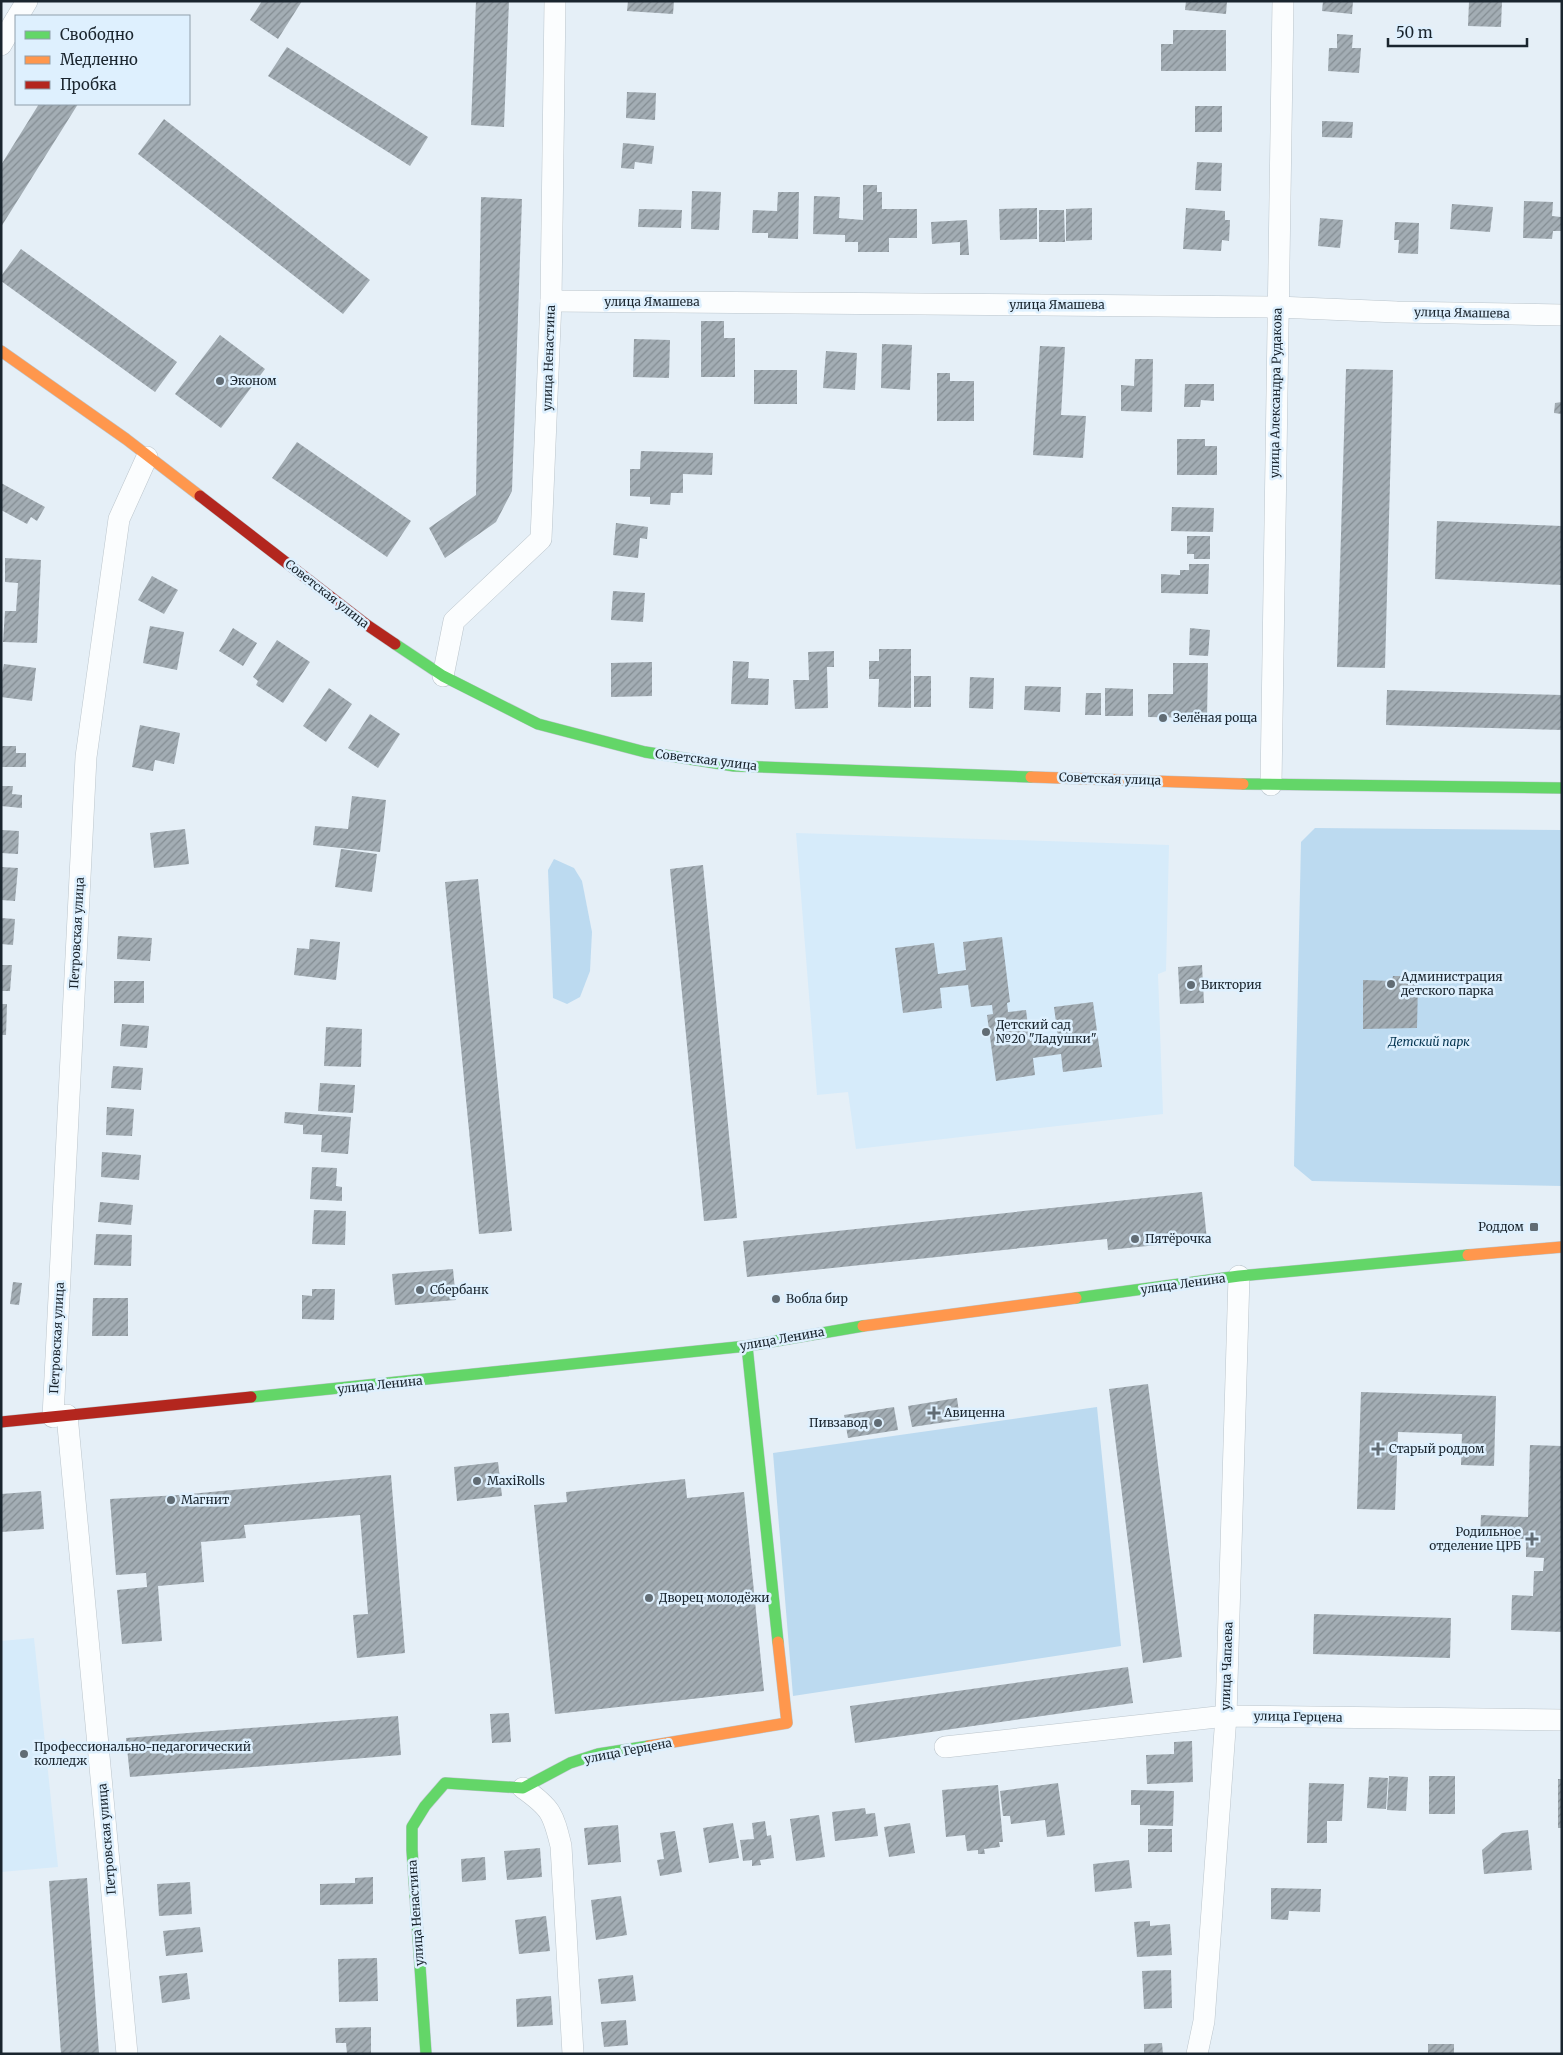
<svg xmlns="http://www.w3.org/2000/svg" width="1563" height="2055" font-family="Merriweather,serif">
<defs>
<pattern id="building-hatch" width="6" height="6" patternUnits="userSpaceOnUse" patternTransform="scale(1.25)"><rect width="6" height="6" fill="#a3adb4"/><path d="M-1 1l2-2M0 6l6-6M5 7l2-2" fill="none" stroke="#848d93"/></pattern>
</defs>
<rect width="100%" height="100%" fill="#e5eff7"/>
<!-- built -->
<g fill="#d6ebfa">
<polygon points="796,833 1169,845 1166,971 1158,974 1163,1114 856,1149 848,1092 817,1095"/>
<polygon points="34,1638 58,1867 1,1872 1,1641"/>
</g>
<!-- park -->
<g fill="#bcdaf0">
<polygon points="1315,828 1562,830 1562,1186 1312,1181 1294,1166 1301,842"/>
<polygon points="554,859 574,868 582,881 592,932 590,971 580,997 567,1004 553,998 548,870"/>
<polygon points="1097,1407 1121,1646 793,1696 773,1453"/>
</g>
<!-- building -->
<g fill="url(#building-hatch)">
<polygon points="262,1 302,1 278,39 250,20"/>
<polygon points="476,1 509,1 504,127 471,125"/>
<polygon points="628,1 674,1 673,14 627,11"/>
<polygon points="1186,1 1227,1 1226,14 1185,10"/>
<polygon points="1323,1 1353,1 1352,14 1322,11"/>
<polygon points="1469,1 1502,1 1501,27 1468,26"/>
<polygon points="1173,30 1226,30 1226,71 1161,71 1161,44 1173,44"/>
<polygon points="1337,34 1353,35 1352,48 1361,48 1359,73 1328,71 1329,48 1337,48"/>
<polygon points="287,47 428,137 410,166 268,76"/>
<polygon points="627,92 656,93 655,120 626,118"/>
<polygon points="39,104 78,104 1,227 1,165"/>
<rect x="1195" y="106" width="27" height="26"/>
<polygon points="164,119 370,280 343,314 138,154"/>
<polygon points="1322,121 1353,122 1352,138 1322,137"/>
<polygon points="623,143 654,146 652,164 635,162 634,169 621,168"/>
<polygon points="1197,162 1222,163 1221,191 1195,190"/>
<polygon points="863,185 877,185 877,192 882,192 882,209 917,209 917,238 889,238 889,252 858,252 858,242 845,242 845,222 845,235 813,234 814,196 840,197 839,218 863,220"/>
<polygon points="692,191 721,192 719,230 691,229"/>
<polygon points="778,192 799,192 798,239 768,238 768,233 752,233 753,210 777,211"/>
<polygon points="481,197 522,199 512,491 496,522 445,558 429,528 476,495"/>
<polygon points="1524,201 1553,202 1552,216 1561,217 1561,231 1553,231 1552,239 1523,238"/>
<polygon points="1452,204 1493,207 1490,232 1450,229"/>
<polygon points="1037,208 1037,239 1000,240 999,209"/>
<polygon points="1092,208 1092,240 1066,241 1066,209"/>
<polygon points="1186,208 1225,211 1225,220 1230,220 1229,241 1222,240 1221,251 1183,249"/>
<polygon points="639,209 682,210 681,228 638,227"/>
<polygon points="1039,210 1064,210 1065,242 1039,242"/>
<polygon points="1320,218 1343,220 1340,248 1318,246"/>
<polygon points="967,220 969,255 960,255 960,242 932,244 931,222"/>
<polygon points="1395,222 1419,223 1418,254 1398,253 1399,240 1394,240"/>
<polygon points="21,249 177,362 155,392 1,281 1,276"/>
<polygon points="701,321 724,321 724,338 735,338 735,377 701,377"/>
<polygon points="220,335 265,369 221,428 175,394"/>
<polygon points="634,339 670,340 669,378 633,377"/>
<polygon points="882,344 912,345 910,390 881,388"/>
<polygon points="1040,346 1065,347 1061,415 1086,416 1083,458 1033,455"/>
<polygon points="826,351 857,353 855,390 823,388"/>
<polygon points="1135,359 1153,359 1152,412 1121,411 1121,385 1134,386"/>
<polygon points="1346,369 1393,370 1385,668 1337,667"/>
<rect x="754" y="370" width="43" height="34"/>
<polygon points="937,373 950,373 950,381 974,381 974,421 937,421"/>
<polygon points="1185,384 1214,384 1214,401 1201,400 1200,407 1184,407"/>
<polygon points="1562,402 1562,414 1554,413 1555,403"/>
<polygon points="1177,439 1205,439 1205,446 1217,446 1217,475 1177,475"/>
<polygon points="297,442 411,521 387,557 272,478"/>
<polygon points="641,451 713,453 712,475 683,474 683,493 671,493 670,505 650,504 650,497 630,496 630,469 640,469"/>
<polygon points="1,483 45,507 37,521 31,517 27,524 1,510"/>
<polygon points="1172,507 1214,508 1213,532 1171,531"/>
<polygon points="1437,521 1562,526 1562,585 1435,579"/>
<polygon points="616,523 648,527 647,539 640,538 638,558 613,555"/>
<polygon points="1187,536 1210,536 1210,559 1194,559 1194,554 1187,554"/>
<polygon points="5,558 41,560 37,643 3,642 5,611 16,611 18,583 5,582"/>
<polygon points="1189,564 1209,564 1208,594 1161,593 1161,574 1180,575 1180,570 1189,570"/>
<polygon points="152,576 178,590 164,614 138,600"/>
<polygon points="613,591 645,593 643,622 611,620"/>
<polygon points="150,626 184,632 177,670 143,663"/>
<polygon points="233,628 257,643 243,666 219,651"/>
<polygon points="1190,628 1210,630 1208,656 1189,655"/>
<polygon points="277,640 310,662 283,703 256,685 258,681 253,677"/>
<polygon points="879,649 911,649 911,708 878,707 879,679 869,679 869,661 879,661"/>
<polygon points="834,651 834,667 827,667 828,708 795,709 793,680 809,680 808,652"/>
<polygon points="733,661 749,662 748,678 769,679 768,705 731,704"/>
<polygon points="652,662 652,696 611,697 611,663"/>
<polygon points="1173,663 1208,663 1207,718 1148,717 1148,694 1173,694"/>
<polygon points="4,664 36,668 32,701 1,697 1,677"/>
<rect x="914" y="676" width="17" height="31"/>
<polygon points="970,677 994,678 993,709 969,708"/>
<polygon points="1025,686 1061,687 1060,712 1024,710"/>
<polygon points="329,688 352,704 326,742 303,726"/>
<polygon points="1105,688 1133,689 1133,716 1105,716"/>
<polygon points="1387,690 1562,695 1562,730 1386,725"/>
<polygon points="1086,693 1101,693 1101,715 1085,715"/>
<polygon points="370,714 400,734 378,768 348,748"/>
<polygon points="140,725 180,733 174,764 155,760 153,771 132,767"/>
<polygon points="1,746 16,746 16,753 26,753 26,767 1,767"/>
<polygon points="1,786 13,786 12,794 22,795 22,808 1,806"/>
<polygon points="352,796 386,800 380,852 313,845 315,826 348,829"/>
<polygon points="185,829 189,864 154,868 150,833"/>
<polygon points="1,830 19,831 18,854 1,853"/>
<polygon points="341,849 377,854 372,892 335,887"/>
<polygon points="703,865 737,1218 704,1221 670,869"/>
<polygon points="1,867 18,868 15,901 1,900"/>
<polygon points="478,879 512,1231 479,1234 445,882"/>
<polygon points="1,918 15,919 13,945 1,944"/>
<polygon points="118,936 152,938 150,961 117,959"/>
<polygon points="1002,937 1010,1002 1007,1003 1008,1012 1026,1010 1030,1041 1058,1037 1054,1007 1093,1002 1102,1067 1063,1072 1061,1054 1033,1058 1035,1075 996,1081 987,1015 993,1014 992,1005 971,1007 968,985 940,988 942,1008 903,1013 895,948 934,943 938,974 966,970 963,942"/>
<polygon points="310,939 340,942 336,980 294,975 297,948 309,949"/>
<polygon points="1,965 12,965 10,991 1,991"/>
<polygon points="1202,965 1204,1003 1180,1004 1178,967"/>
<polygon points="1393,976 1408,976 1408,984 1418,984 1417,1028 1363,1029 1363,980 1392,981"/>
<rect x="114" y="981" width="30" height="22"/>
<polygon points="1,1004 7,1004 6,1035 1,1035"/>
<polygon points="122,1024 149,1026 147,1048 120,1046"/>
<polygon points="326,1027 362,1029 361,1067 324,1066"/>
<polygon points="113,1066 143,1068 141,1090 111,1088"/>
<polygon points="320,1083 355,1085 353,1113 318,1111"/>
<polygon points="107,1107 134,1109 132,1136 106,1135"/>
<polygon points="285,1112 351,1117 348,1154 321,1152 322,1135 303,1134 303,1125 284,1123"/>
<polygon points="102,1152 141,1155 139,1180 101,1177"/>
<polygon points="312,1167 337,1168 336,1186 342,1187 342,1201 310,1199"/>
<polygon points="1202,1192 1207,1240 1108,1250 1107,1239 747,1277 743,1241"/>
<polygon points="100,1202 133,1205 131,1225 98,1222"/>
<polygon points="314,1210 346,1211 345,1245 312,1244"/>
<polygon points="96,1234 132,1235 131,1266 94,1265"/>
<polygon points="453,1269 456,1300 395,1305 392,1274"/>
<polygon points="13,1282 22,1283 19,1305 10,1304"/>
<polygon points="312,1289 335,1289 334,1320 302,1319 302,1295 312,1296"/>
<polygon points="93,1298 128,1298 128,1336 92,1336"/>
<polygon points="1148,1384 1182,1657 1143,1663 1109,1389"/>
<polygon points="1361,1392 1496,1396 1494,1466 1461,1465 1462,1434 1398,1432 1395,1510 1357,1509"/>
<polygon points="957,1398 960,1420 912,1427 908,1406"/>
<polygon points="894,1407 898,1430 848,1438 844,1415"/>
<polygon points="1530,1445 1562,1446 1562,1632 1511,1630 1512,1595 1533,1596 1534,1571 1543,1571 1544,1558 1526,1557 1526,1539 1480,1538 1481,1515 1528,1517"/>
<polygon points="498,1462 502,1496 457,1501 454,1467"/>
<polygon points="391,1475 405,1653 357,1658 353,1615 368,1614 360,1515 244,1525 246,1538 201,1542 204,1582 158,1586 162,1641 122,1644 117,1590 147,1587 146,1573 116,1575 110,1499 179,1495"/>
<polygon points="685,1479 687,1498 744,1492 764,1691 555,1714 534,1505 567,1502 566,1492"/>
<polygon points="41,1491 44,1529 1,1532 1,1494"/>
<polygon points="1314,1614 1451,1618 1450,1658 1313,1654"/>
<polygon points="1128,1667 1133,1703 855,1743 850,1706"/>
<polygon points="509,1713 511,1742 492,1743 490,1714"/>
<polygon points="398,1716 401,1755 130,1777 126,1738"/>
<polygon points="1192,1741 1193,1782 1147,1784 1146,1755 1174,1754 1174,1742"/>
<polygon points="1389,1776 1408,1777 1406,1811 1387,1810"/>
<rect x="1429" y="1776" width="26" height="38"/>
<polygon points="1369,1777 1388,1778 1386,1809 1367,1808"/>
<rect x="1558" y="1779" width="4" height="49"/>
<polygon points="1058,1783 1065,1835 1047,1837 1045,1820 1011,1824 1010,1816 1003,1816 1000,1791"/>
<polygon points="1309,1783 1344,1784 1342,1821 1327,1821 1327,1843 1307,1843"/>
<polygon points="998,1785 1003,1842 999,1842 1000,1847 984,1849 985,1854 978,1854 978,1850 967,1851 965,1835 946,1837 942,1790"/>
<polygon points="1131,1790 1174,1791 1173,1826 1140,1825 1140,1805 1131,1805"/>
<polygon points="865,1808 866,1814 875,1813 878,1836 835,1841 832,1812"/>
<polygon points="819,1815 825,1857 796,1861 790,1819"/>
<polygon points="765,1821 767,1836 771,1835 774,1858 760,1860 761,1865 752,1866 752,1860 743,1861 740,1840 754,1839 752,1823"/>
<polygon points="733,1823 739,1858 709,1863 703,1828"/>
<polygon points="910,1823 915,1853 889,1857 884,1827"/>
<polygon points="618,1825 621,1862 588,1865 584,1828"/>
<rect x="1148" y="1829" width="24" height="23"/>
<polygon points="1528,1830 1532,1870 1484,1874 1482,1850 1502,1833"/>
<polygon points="675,1831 682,1872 660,1876 657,1860 664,1859 660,1833"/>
<polygon points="540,1848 542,1877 507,1880 504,1851"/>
<polygon points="485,1857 486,1880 462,1882 461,1859"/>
<polygon points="1129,1860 1132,1888 1095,1892 1093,1864"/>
<polygon points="373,1877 373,1904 320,1905 320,1884 355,1883 355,1878"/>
<polygon points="87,1878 99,2054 61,2054 49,1881"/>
<polygon points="190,1882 192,1914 159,1916 157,1884"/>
<polygon points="1271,1888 1321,1889 1320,1912 1289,1911 1288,1920 1271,1919"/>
<polygon points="621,1896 627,1935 596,1940 591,1900"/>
<polygon points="546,1916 550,1951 519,1954 515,1920"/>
<polygon points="1150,1921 1150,1926 1170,1924 1172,1955 1137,1957 1134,1922"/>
<polygon points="200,1927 203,1952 166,1956 163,1931"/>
<polygon points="377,1958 378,2001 339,2002 338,1959"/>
<polygon points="1171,1970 1172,2008 1144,2009 1142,1971"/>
<polygon points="187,1973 190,1999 162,2003 159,1976"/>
<polygon points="633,1975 636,2001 601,2004 598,1979"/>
<polygon points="551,1996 553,2025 517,2027 516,1999"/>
<polygon points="626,2020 628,2045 604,2047 601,2022"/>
<polygon points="371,2027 371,2054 347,2054 346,2043 336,2043 335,2028"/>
<polygon points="1162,2043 1163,2054 1144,2054 1144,2044"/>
<rect x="1428" y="2044" width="26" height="10"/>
</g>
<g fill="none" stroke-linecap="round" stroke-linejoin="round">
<defs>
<g id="street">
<polyline points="18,16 27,1"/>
<polyline points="1,45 16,19"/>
<polyline points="551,301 1277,307 1397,312 1562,315"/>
<polyline points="443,676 454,621 541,539 551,301 555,1"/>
<polyline points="1271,785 1283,1"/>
<polyline points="67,1415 127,2054"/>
<polyline points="53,1417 86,757 119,519 147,457"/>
<polyline points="945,1747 1226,1716 1562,1720"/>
<path d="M523 1788C551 1808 553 1813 561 1846L573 2054"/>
<polyline points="1197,2054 1204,2021 1226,1716 1239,1276"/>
</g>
<g id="fast">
<polyline points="395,644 443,676 538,724 645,752 734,766 1031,777"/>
<polyline points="1243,784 1562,788"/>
<polyline points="1076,1298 1239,1276 1468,1255"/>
<polyline points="747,1346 778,1642"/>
<polyline points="251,1397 747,1346 863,1326"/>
<polyline points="426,2054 412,1850 412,1827 425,1806 445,1783 523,1788 570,1763 598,1754 649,1746"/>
</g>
<g id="slow">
<polyline points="1,351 126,439 200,496"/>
<polyline points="1031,777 1243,784"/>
<polyline points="1468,1255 1562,1247"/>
<polyline points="863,1326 1076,1298"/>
<polyline points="649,1746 787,1723 778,1642"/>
</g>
<g id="jam">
<polyline points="200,496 367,625 395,644"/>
<polyline points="1,1422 251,1397"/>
</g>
</defs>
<!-- street casing -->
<use href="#street" stroke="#bbc5cc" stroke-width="22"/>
<!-- fast casing -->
<use href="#fast" stroke="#bbc5cc" stroke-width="12"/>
<!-- slow casing -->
<use href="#slow" stroke="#bbc5cc" stroke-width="12"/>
<!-- jam casing -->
<use href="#jam" stroke="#bbc5cc" stroke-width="12"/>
<!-- street -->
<use href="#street" stroke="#fbfdfe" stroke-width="21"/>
<!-- fast -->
<use href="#fast" stroke="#63d668" stroke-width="11"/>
<!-- slow -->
<use href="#slow" stroke="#ff974d" stroke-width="11"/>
<!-- jam -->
<use href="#jam" stroke="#b3261e" stroke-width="11"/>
</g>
<!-- markers -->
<g fill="#616c74" stroke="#def0fe" stroke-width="2">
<circle cx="220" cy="381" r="5"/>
<circle cx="1163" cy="718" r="5"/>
<circle cx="1391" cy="984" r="5"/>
<circle cx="1191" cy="985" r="5"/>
<circle cx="986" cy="1032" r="5"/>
<rect x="1529" y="1222" width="10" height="10" rx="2.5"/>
<circle cx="1135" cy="1239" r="5"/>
<circle cx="420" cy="1290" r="5"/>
<circle cx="776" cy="1299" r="5"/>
<path d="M931.5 1405.5h5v5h5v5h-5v5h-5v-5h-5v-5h5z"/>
<circle cx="878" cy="1423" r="5"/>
<path d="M1375.5 1441.5h5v5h5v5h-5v5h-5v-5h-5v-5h5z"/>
<circle cx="477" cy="1481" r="5"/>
<circle cx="171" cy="1500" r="5"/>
<path d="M1529.5 1531.5h5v5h5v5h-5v5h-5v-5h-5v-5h5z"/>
<circle cx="649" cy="1598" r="5"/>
<circle cx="24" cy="1754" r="5"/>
</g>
<g text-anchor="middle" stroke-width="5" stroke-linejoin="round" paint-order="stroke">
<!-- street labels -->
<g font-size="12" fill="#1a252e" stroke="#def0fe">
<text x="652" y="306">улица Ямашева</text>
<text x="1057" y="309">улица Ямашева</text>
<text transform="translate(1462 313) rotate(1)" y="4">улица Ямашева</text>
<text transform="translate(549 358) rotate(-88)" y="4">улица Ненастина</text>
<text transform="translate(1276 393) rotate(-89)" y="4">улица Александра Рудакова</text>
<text transform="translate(327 594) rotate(38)" y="4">Советская улица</text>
<text transform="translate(706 760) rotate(7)" y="4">Советская улица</text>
<text transform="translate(1110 779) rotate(2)" y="4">Советская улица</text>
<text transform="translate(77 933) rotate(-87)" y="4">Петровская улица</text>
<text transform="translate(1183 1284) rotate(-8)" y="4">улица Ленина</text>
<text transform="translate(57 1338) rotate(-87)" y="4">Петровская улица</text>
<text transform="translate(782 1339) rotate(-10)" y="4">улица Ленина</text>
<text transform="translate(380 1385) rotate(-6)" y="4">улица Ленина</text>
<text transform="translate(1227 1666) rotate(-88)" y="4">улица Чапаева</text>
<text transform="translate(1298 1717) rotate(1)" y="4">улица Герцена</text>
<text transform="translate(628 1751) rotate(-11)" y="4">улица Герцена</text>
<text transform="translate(107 1839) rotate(-95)" y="4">Петровская улица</text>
<text transform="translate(416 1913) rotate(-94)" y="4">улица Ненастина</text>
</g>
<!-- poi labels -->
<g font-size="12" fill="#1a252e" stroke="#def0fe" text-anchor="start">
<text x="230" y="385">Эконом</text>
<text x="1173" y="722">Зелёная роща</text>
<text x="1401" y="981">Администрация<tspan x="1401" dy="14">детского парка</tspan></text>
<text x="1201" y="989">Виктория</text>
<text x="996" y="1029">Детский сад<tspan x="996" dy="14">№20 "Ладушки"</tspan></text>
<text x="1524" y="1231" text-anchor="end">Роддом</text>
<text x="1145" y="1243">Пятёрочка</text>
<text x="430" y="1294">Сбербанк</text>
<text x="786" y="1303">Вобла бир</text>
<text x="944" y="1417">Авиценна</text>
<text x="868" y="1427" text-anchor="end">Пивзавод</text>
<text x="1389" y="1453">Старый роддом</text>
<text x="487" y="1485">MaxiRolls</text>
<text x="181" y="1504">Магнит</text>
<text x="1521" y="1536" text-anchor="end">Родильное<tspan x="1521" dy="14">отделение ЦРБ</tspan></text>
<text x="659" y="1602">Дворец молодёжи</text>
<text x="34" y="1751">Профессионально-педагогический<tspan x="34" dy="14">колледж</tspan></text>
</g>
<!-- park labels -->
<g font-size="12" font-style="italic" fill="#03334f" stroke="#def0fe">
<text x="1429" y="1046">Детский парк</text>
</g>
</g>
<!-- border -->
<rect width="1563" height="2055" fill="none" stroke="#1a252e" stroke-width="5"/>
<!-- legend -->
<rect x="15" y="15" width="175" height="90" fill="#def0fe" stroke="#909fab"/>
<rect x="25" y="31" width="25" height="8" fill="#63d668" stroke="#909fab"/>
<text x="60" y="40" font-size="15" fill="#1a252e">Свободно</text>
<rect x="25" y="56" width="25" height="8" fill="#ff974d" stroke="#909fab"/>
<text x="60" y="65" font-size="15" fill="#1a252e">Медленно</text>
<rect x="25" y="81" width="25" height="8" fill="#b3261e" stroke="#909fab"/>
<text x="60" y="90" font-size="15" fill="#1a252e">Пробка</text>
<!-- scale -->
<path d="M1388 38v8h139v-8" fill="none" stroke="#1a252e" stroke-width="2.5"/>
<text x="1396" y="38" font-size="15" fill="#1a252e" stroke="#def0fe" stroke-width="4" paint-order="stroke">50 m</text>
</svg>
